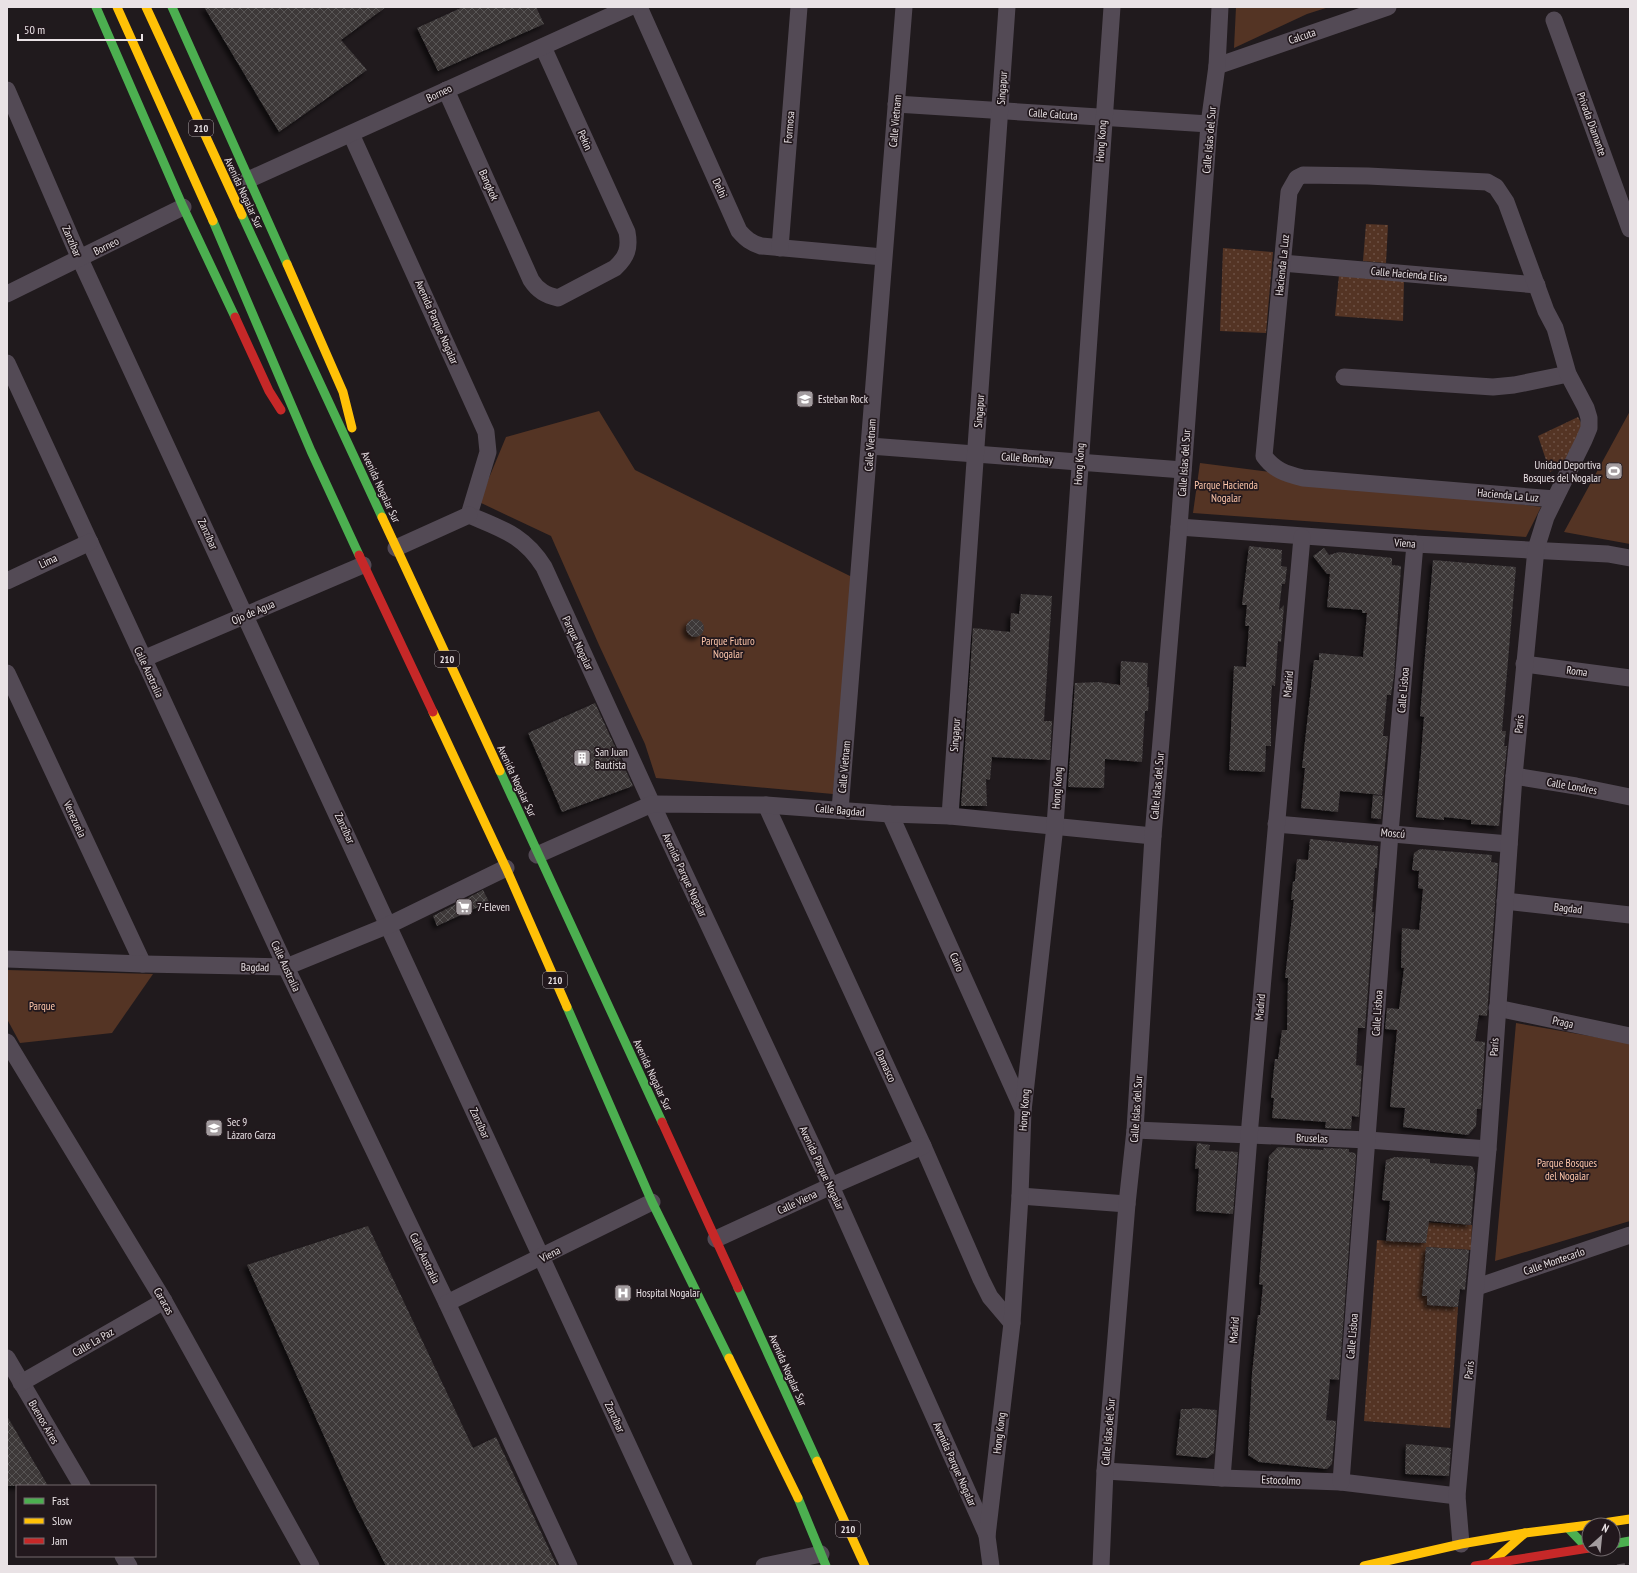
<svg xmlns="http://www.w3.org/2000/svg" width="1637" height="1573" font-family="'PT Sans Narrow',sans-serif">
<defs>
<pattern id="grass-dots" width="8" height="8" patternUnits="userSpaceOnUse"><rect width="8" height="8" fill="#543424"/><path d="M2 2h.1M6 6h.1" fill="none" stroke="#6d5144" stroke-width="1.8" stroke-linecap="round"/></pattern>
<pattern id="building-cross-hatch" width="8" height="8" patternUnits="userSpaceOnUse"><rect width="8" height="8" fill="#3c3738"/><path d="M0 0l8 8M0 8l8-8" fill="none" stroke="#585455"/></pattern>
<filter id="shadow"><feDropShadow dx="-3.5" dy="3.5" stdDeviation="2" flood-color="#0009"/></filter>
</defs>
<rect width="100%" height="100%" fill="#201a1d"/>
<!-- grass -->
<g fill="url(#grass-dots)">
<polygon points="1366,224 1388,225 1386,263 1363,261"/>
<polygon points="1223,248 1273,252 1266,333 1220,331"/>
<polygon points="1339,275 1404,281 1403,321 1335,316"/>
<polygon points="1578,417 1585,430 1566,463 1550,472 1538,436"/>
<polygon points="1425,1222 1472,1225 1471,1250 1426,1247 1422,1296 1427,1296 1427,1305 1458,1307 1450,1428 1364,1421 1377,1240 1426,1243"/>
</g>
<!-- park -->
<g fill="#543424">
<polygon points="1236,7 1329,7 1307,14 1234,48"/>
<polygon points="599,411 635,470 852,577 833,794 656,778 645,744 599,645 551,536 479,502 506,437"/>
<polygon points="1630,411 1630,544 1564,532"/>
<polygon points="1200,463 1541,507 1526,537 1193,513"/>
<polygon points="7,970 153,974 112,1033 20,1043 7,1019"/>
<polygon points="1516,1023 1630,1043 1630,1221 1495,1261"/>
</g>
<!-- building -->
<g fill="url(#building-cross-hatch)" filter="url(#shadow)">
<polygon points="204,7 386,7 341,40 367,70 279,132"/>
<polygon points="463,7 536,7 544,24 438,71 417,28"/>
<polygon points="1249,546 1282,550 1281,566 1287,567 1285,584 1282,584 1279,610 1284,605 1281,642 1278,641 1275,686 1272,685 1271,699 1271,746 1266,746 1265,772 1229,770 1234,666 1246,667 1249,626 1245,626 1247,605 1242,605"/>
<polygon points="1324,548 1329,555 1339,552 1392,558 1392,565 1401,566 1394,676 1391,695 1387,695 1383,736 1388,736 1382,795 1340,791 1338,812 1301,808 1305,768 1302,768 1314,660 1319,660 1319,653 1363,657 1367,613 1362,613 1362,610 1327,607 1330,574 1327,574 1313,556"/>
<polygon points="1433,560 1516,567 1502,731 1506,731 1504,746 1507,746 1499,826 1471,824 1471,820 1444,817 1444,820 1416,817 1424,717 1420,716"/>
<polygon points="1021,594 1052,596 1044,721 1052,721 1050,760 992,757 990,780 986,779 987,806 961,806 973,628 1010,632 1011,613 1019,614"/>
<circle cx="695" cy="628" r="9"/>
<polygon points="1121,661 1148,663 1147,687 1149,687 1148,711 1145,711 1142,762 1105,759 1104,788 1068,787 1075,683 1099,682 1120,685"/>
<polygon points="595,703 633,786 562,812 528,733"/>
<polygon points="1373,795 1383,796 1381,819 1371,818"/>
<polygon points="1310,839 1378,846 1377,868 1375,868 1372,912 1374,912 1365,1028 1358,1028 1357,1046 1356,1065 1362,1066 1359,1117 1352,1116 1351,1129 1325,1128 1326,1122 1272,1118 1274,1098 1271,1098 1275,1059 1278,1059 1282,1030 1287,1030 1288,978 1285,978 1294,899 1291,900 1293,882 1295,881 1297,859 1308,860"/>
<polygon points="1420,849 1492,855 1491,862 1498,863 1487,1016 1479,1015 1475,1041 1485,1042 1481,1109 1477,1109 1476,1126 1468,1135 1403,1127 1405,1108 1390,1107 1397,1030 1385,1029 1387,1008 1399,1009 1404,968 1401,968 1402,928 1419,930 1423,889 1418,888 1419,871 1412,870 1414,853"/>
<polygon points="483,890 489,902 437,926 433,916"/>
<polygon points="1197,1143 1210,1145 1209,1150 1238,1152 1233,1214 1196,1211 1199,1168 1195,1169"/>
<polygon points="1278,1147 1323,1150 1324,1148 1349,1149 1349,1152 1355,1153 1356,1155 1339,1380 1330,1379 1326,1420 1336,1421 1332,1464 1327,1469 1259,1462 1248,1455 1252,1374 1258,1315 1260,1315 1263,1285 1259,1284 1269,1156"/>
<polygon points="1395,1157 1430,1159 1430,1163 1472,1166 1475,1173 1471,1225 1429,1221 1426,1243 1386,1241 1390,1201 1382,1200 1384,1179 1386,1160"/>
<polygon points="368,1226 473,1448 496,1437 557,1566 386,1566 355,1505 247,1265"/>
<polygon points="1426,1247 1469,1250 1465,1290 1460,1289 1458,1307 1427,1305 1427,1296 1422,1296"/>
<polygon points="1193,1408 1217,1410 1214,1453 1207,1458 1176,1455 1181,1409 1192,1409"/>
<polygon points="7,1416 48,1486 7,1486"/>
<polygon points="1406,1444 1451,1448 1449,1476 1405,1474"/>
</g>
<g fill="none" stroke-linecap="round" stroke-linejoin="round">
<!-- street -->
<g stroke="#534a55" stroke-width="17">
<path d="M639 7 739 231C746 239 751 243 761 246L883 257"/>
<polyline points="1554,20 1630,229"/>
<polyline points="1217,66 1388,7"/>
<polyline points="7,90 80,259 684,1566"/>
<path d="M446 90 531 280C538 291 546 295 558 298L615 268C627 257 630 248 627 232L543 47"/>
<polyline points="896,104 1209,124"/>
<polyline points="351,134 486,432 488,452 469,515"/>
<polyline points="248,180 630,7"/>
<polyline points="780,248 799,7"/>
<polyline points="1282,263 1537,285"/>
<polyline points="7,294 183,207"/>
<polyline points="7,363 286,967 447,1303 569,1566"/>
<polyline points="1344,377 1493,387 1514,385 1568,374"/>
<polyline points="870,446 1183,470"/>
<path d="M469 515C502 529 524 535 544 567L652 804 831 1186 987 1535"/>
<polyline points="1179,527 1415,544 1608,554 1630,558"/>
<polyline points="396,548 469,515"/>
<polyline points="7,581 90,542"/>
<polyline points="143,659 363,565"/>
<polyline points="1524,664 1630,678"/>
<polyline points="7,673 143,964"/>
<polyline points="1514,776 1576,786 1630,797"/>
<polyline points="766,805 923,1146 981,1279 990,1297 1012,1323"/>
<polyline points="840,810 904,7"/>
<polyline points="890,814 1023,1110"/>
<polyline points="950,816 1007,7"/>
<polyline points="1276,824 1509,844"/>
<polyline points="537,855 652,804 766,805 890,814 950,816 1153,836"/>
<polyline points="1505,901 1630,915"/>
<polyline points="7,959 143,964 286,967 389,925 506,868"/>
<polyline points="1497,1008 1630,1036"/>
<polyline points="7,1042 164,1301 311,1566"/>
<polyline points="1135,1130 1368,1140 1488,1149"/>
<polyline points="1020,1196 1127,1204"/>
<polyline points="716,1239 831,1186 923,1146"/>
<polyline points="1477,1287 1630,1235"/>
<polyline points="447,1303 652,1202"/>
<polyline points="7,1358 82,1486"/>
<polyline points="21,1383 164,1301"/>
<polyline points="1105,1471 1222,1478 1341,1482 1457,1496"/>
<polyline points="1222,1478 1249,1136 1302,537"/>
<polyline points="1341,1482 1390,833 1415,544"/>
<path d="M1461 1544 1457 1496 1488 1149 1514 776 1536 549 1546 517 1584 440 1589 428V418L1586 408 1568 374 1555 328 1546 311 1506 202 1496 187 1487 182 1368 176 1303 175 1297 178 1289 192 1264 456C1274 470 1286 474 1303 478L1555 499"/>
<polyline points="123,1556 129,1566"/>
<polyline points="764,1566 821,1554"/>
<polyline points="991,1566 987,1536 1012,1323 1020,1196 1023,1111 1055,826 1112,7"/>
<polyline points="1101,1566 1105,1471 1127,1204 1135,1130 1153,836 1179,527 1209,124 1217,66 1220,7"/>
</g>
<!-- fast -->
<g stroke="#4caf50" stroke-width="9">
<polyline points="96,7 183,207 235,317"/>
<polyline points="172,7 287,264"/>
<polyline points="242,215 382,517"/>
<polyline points="213,221 311,451 359,555"/>
<polyline points="500,771 662,1122"/>
<polyline points="567,1007 652,1202 729,1358"/>
<polyline points="738,1288 817,1461"/>
<polyline points="798,1498 826,1566"/>
<polyline points="1568,1528 1587,1548"/>
<polyline points="1613,1544 1630,1541"/>
</g>
<!-- slow -->
<g stroke="#ffc107" stroke-width="9">
<polyline points="117,7 213,221"/>
<polyline points="146,7 242,215"/>
<polyline points="287,264 343,392 352,428"/>
<polyline points="382,517 500,771"/>
<polyline points="433,712 506,868 567,1007"/>
<polyline points="729,1358 798,1498"/>
<polyline points="817,1461 865,1566"/>
<polyline points="1590,1525 1630,1519"/>
<polyline points="1491,1563 1525,1533"/>
<polyline points="1364,1566 1461,1544 1525,1533 1589,1525"/>
</g>
<!-- jam -->
<g stroke="#c62828" stroke-width="9">
<polyline points="235,317 269,391 281,410"/>
<polyline points="359,555 433,712"/>
<polyline points="662,1122 738,1288"/>
<polyline points="1475,1566 1589,1548"/>
</g>
<!-- rail -->
<polyline stroke="#5c555a" stroke-width="3" stroke-dasharray="8 4" stroke-linecap="butt" points="1617,1566 1630,1564"/>
</g>
<!-- icons -->
<defs>
<symbol id="school-square" viewBox="-11 -11 22 22"><rect x="-9" y="-9" width="18" height="18" rx="4" fill="#a39c9f" stroke="#22181d"/><path d="M0-5L7-2L0 1L-7-2ZM-4 1L0 2.5L4 1V4Q0 6-4 4Z" fill="#fff"/></symbol>
<symbol id="stadium-square" viewBox="-11 -11 22 22"><rect x="-9" y="-9" width="18" height="18" rx="4" fill="#a39c9f" stroke="#22181d"/><path d="M0-5a6.5 5 0 1 0 0 10a6.5 5 0 1 0 0-10ZM-3.5-1.8h7v3.6h-7Z" fill="#fff"/></symbol>
<symbol id="building-square" viewBox="-11 -11 22 22"><rect x="-9" y="-9" width="18" height="18" rx="4" fill="#a39c9f" stroke="#22181d"/><path d="M-4-6H4V6H1V3H-1V6H-4ZM-2.5-4.3h1.7v1.8h-1.7ZM.8-4.3h1.7v1.8H.8ZM-2.5-1h1.7V.8h-1.7ZM.8-1h1.7V.8H.8Z" fill="#fff"/></symbol>
<symbol id="supermarket-square" viewBox="-11 -11 22 22"><rect x="-9" y="-9" width="18" height="18" rx="4" fill="#a39c9f" stroke="#22181d"/><path d="M-6-5.5h2.5l.6 2H6L4.5 2H-2.5L-4.4-4H-6ZM-1.5 3.2a1.3 1.3 0 1 0 .1 0ZM3 3.2a1.3 1.3 0 1 0 .1 0Z" fill="#fff"/></symbol>
<symbol id="hospital-square" viewBox="-11 -11 22 22"><rect x="-9" y="-9" width="18" height="18" rx="4" fill="#a39c9f" stroke="#22181d"/><path d="M-5-5h3v3.5h4V-5h3V5h-3V1.5h-4V5h-3Z" fill="#fff"/></symbol>
</defs>
<g fill-rule="evenodd">
<use href="#school-square" x="795" y="389" width="20" height="20"/>
<use href="#stadium-square" x="1604" y="461" width="20" height="20"/>
<use href="#building-square" x="572" y="748" width="20" height="20"/>
<use href="#supermarket-square" x="454" y="897" width="20" height="20"/>
<use href="#school-square" x="204" y="1118" width="20" height="20"/>
<use href="#hospital-square" x="613" y="1283" width="20" height="20"/>
</g>
<g text-anchor="middle" stroke-width="3.5" stroke-linejoin="round" paint-order="stroke">
<!-- shield labels -->
<g fill="#22181d" stroke="#ada5a9" stroke-width="1">
<rect x="189" y="120" width="24" height="16" rx="3"/>
<rect x="435" y="651" width="24" height="16" rx="3"/>
<rect x="543" y="972" width="24" height="16" rx="3"/>
<rect x="836" y="1521" width="24" height="16" rx="3"/>
</g>
<g font-size="10" font-weight="bold" fill="#e9e2e5">
<text x="201" y="132">210</text>
<text x="447" y="663">210</text>
<text x="555" y="984">210</text>
<text x="848" y="1533">210</text>
</g>
<!-- street labels -->
<g font-size="11" fill="#e9e2e5" stroke="#22181d">
<text transform="translate(1302 36) rotate(-19)" y="4">Calcuta</text>
<text transform="translate(1002 88) rotate(-86)" y="4">Singapur</text>
<text transform="translate(439 93) rotate(-25)" y="4">Borneo</text>
<text transform="translate(1053 114) rotate(4)" y="4">Calle Calcuta</text>
<text transform="translate(895 121) rotate(-85)" y="4">Calle Vietnam</text>
<text transform="translate(1592 124) rotate(70)" y="4">Privada Diamante</text>
<text transform="translate(789 127) rotate(-85)" y="4">Formosa</text>
<text transform="translate(585 140) rotate(66)" y="4">Pekin</text>
<text transform="translate(1209 140) rotate(-85)" y="4">Calle Islas del Sur</text>
<text transform="translate(1101 141) rotate(-86)" y="4">Hong Kong</text>
<text transform="translate(489 185) rotate(66)" y="4">Bangkok</text>
<text transform="translate(720 188) rotate(66)" y="4">Delhi</text>
<text transform="translate(244 193) rotate(65)" y="4">Avenida Nogalar Sur</text>
<text transform="translate(72 241) rotate(67)" y="4">Zanzíbar</text>
<text transform="translate(106 246) rotate(-26)" y="4">Borneo</text>
<text transform="translate(1282 265) rotate(-84)" y="4">Hacienda La Luz</text>
<text transform="translate(1409 274) rotate(5)" y="4">Calle Hacienda Elisa</text>
<text transform="translate(437 322) rotate(66)" y="4">Avenida Parque Nogalar</text>
<text transform="translate(979 411) rotate(-86)" y="4">Singapur</text>
<text transform="translate(870 445) rotate(-86)" y="4">Calle Vietnam</text>
<text transform="translate(1027 458) rotate(4)" y="4">Calle Bombay</text>
<text transform="translate(1184 463) rotate(-86)" y="4">Calle Islas del Sur</text>
<text transform="translate(1079 464) rotate(-86)" y="4">Hong Kong</text>
<text transform="translate(381 487) rotate(65)" y="4">Avenida Nogalar Sur</text>
<text transform="translate(1508 495) rotate(5)" y="4">Hacienda La Luz</text>
<text transform="translate(208 534) rotate(65)" y="4">Zanzíbar</text>
<text transform="translate(1405 543) rotate(4)" y="4">Viena</text>
<text transform="translate(48 561) rotate(-25)" y="4">Lima</text>
<text transform="translate(253 612) rotate(-23)" y="4">Ojo de Agua</text>
<text transform="translate(578 643) rotate(65)" y="4">Parque Nogalar</text>
<text transform="translate(1577 671) rotate(8)" y="4">Roma</text>
<text transform="translate(149 672) rotate(65)" y="4">Calle Australia</text>
<text transform="translate(1288 684) rotate(-85)" y="4">Madrid</text>
<text transform="translate(1403 690) rotate(-85)" y="4">Calle Lisboa</text>
<text transform="translate(1519 724) rotate(-85)" y="4">París</text>
<text transform="translate(955 735) rotate(-86)" y="4">Singapur</text>
<text transform="translate(844 767) rotate(-85)" y="4">Calle Vietnam</text>
<text transform="translate(517 781) rotate(65)" y="4">Avenida Nogalar Sur</text>
<text transform="translate(1157 786) rotate(-85)" y="4">Calle Islas del Sur</text>
<text transform="translate(1572 786) rotate(10)" y="4">Calle Londres</text>
<text transform="translate(1057 788) rotate(-86)" y="4">Hong Kong</text>
<text transform="translate(840 810) rotate(5)" y="4">Calle Bagdad</text>
<text transform="translate(75 819) rotate(65)" y="4">Venezuela</text>
<text transform="translate(345 828) rotate(65)" y="4">Zanzíbar</text>
<text transform="translate(1393 833) rotate(5)" y="4">Moscú</text>
<text transform="translate(685 875) rotate(65)" y="4">Avenida Parque Nogalar</text>
<text transform="translate(1568 908) rotate(6)" y="4">Bagdad</text>
<text transform="translate(957 962) rotate(66)" y="4">Cairo</text>
<text transform="translate(286 966) rotate(65)" y="4">Calle Australia</text>
<text transform="translate(255 967) rotate(1)" y="4">Bagdad</text>
<text transform="translate(1260 1007) rotate(-85)" y="4">Madrid</text>
<text transform="translate(1377 1013) rotate(-86)" y="4">Calle Lisboa</text>
<text transform="translate(1563 1022) rotate(12)" y="4">Praga</text>
<text transform="translate(1494 1047) rotate(-87)" y="4">París</text>
<text transform="translate(886 1066) rotate(65)" y="4">Damasco</text>
<text transform="translate(653 1075) rotate(65)" y="4">Avenida Nogalar Sur</text>
<text transform="translate(1136 1109) rotate(-86)" y="4">Calle Islas del Sur</text>
<text transform="translate(1024 1110) rotate(-86)" y="4">Hong Kong</text>
<text transform="translate(480 1123) rotate(65)" y="4">Zanzíbar</text>
<text transform="translate(1312 1138) rotate(2)" y="4">Bruselas</text>
<text transform="translate(822 1168) rotate(65)" y="4">Avenida Parque Nogalar</text>
<text transform="translate(797 1202) rotate(-25)" y="4">Calle Viena</text>
<text transform="translate(550 1254) rotate(-27)" y="4">Viena</text>
<text transform="translate(425 1258) rotate(64)" y="4">Calle Australia</text>
<text transform="translate(1554 1261) rotate(-19)" y="4">Calle Montecarlo</text>
<text transform="translate(164 1301) rotate(60)" y="4">Caracas</text>
<text transform="translate(1234 1330) rotate(-86)" y="4">Madrid</text>
<text transform="translate(1352 1336) rotate(-85)" y="4">Calle Lisboa</text>
<text transform="translate(93 1342) rotate(-30)" y="4">Calle La Paz</text>
<text transform="translate(788 1370) rotate(66)" y="4">Avenida Nogalar Sur</text>
<text transform="translate(1469 1370) rotate(-84)" y="4">París</text>
<text transform="translate(615 1417) rotate(65)" y="4">Zanzíbar</text>
<text transform="translate(44 1422) rotate(60)" y="4">Buenos Aires</text>
<text transform="translate(1108 1432) rotate(-85)" y="4">Calle Islas del Sur</text>
<text transform="translate(999 1433) rotate(-83)" y="4">Hong Kong</text>
<text transform="translate(955 1464) rotate(66)" y="4">Avenida Parque Nogalar</text>
<text transform="translate(1281 1480) rotate(2)" y="4">Estocolmo</text>
</g>
<!-- poi labels -->
<g font-size="11" fill="#e9e2e5" stroke="#22181d" text-anchor="start">
<text x="818" y="403">Esteban Rock</text>
<text x="1601" y="469" text-anchor="end">Unidad Deportiva<tspan x="1601" dy="13">Bosques del Nogalar</tspan></text>
<text x="595" y="756">San Juan<tspan x="595" dy="13">Bautista</tspan></text>
<text x="477" y="911">7-Eleven</text>
<text x="227" y="1126">Sec 9<tspan x="227" dy="13">Lázaro Garza</tspan></text>
<text x="636" y="1297">Hospital Nogalar</text>
</g>
<!-- park labels -->
<g font-size="11" fill="#ffc7ab" stroke="#22181d">
<text x="1226" y="489">Parque Hacienda<tspan x="1226" dy="13">Nogalar</tspan></text>
<text x="728" y="645">Parque Futuro<tspan x="728" dy="13">Nogalar</tspan></text>
<text x="42" y="1010">Parque</text>
<text x="1567" y="1167">Parque Bosques<tspan x="1567" dy="13">del Nogalar</tspan></text>
</g>
</g>
<!-- border -->
<rect width="1637" height="1573" fill="none" stroke="#e9e2e5" stroke-width="16"/>
<!-- legend -->
<rect x="16" y="1485" width="140" height="72" fill="#22181d" stroke="#72696d"/>
<rect x="24" y="1498" width="20" height="6" fill="#4caf50" stroke="#72696d"/>
<text x="52" y="1505" font-size="12" fill="#e9e2e5">Fast</text>
<rect x="24" y="1518" width="20" height="6" fill="#ffc107" stroke="#72696d"/>
<text x="52" y="1525" font-size="12" fill="#e9e2e5">Slow</text>
<rect x="24" y="1538" width="20" height="6" fill="#c62828" stroke="#72696d"/>
<text x="52" y="1545" font-size="12" fill="#e9e2e5">Jam</text>
<!-- north arrow -->
<g transform="translate(1601 1537) rotate(27)"><circle r="19" fill="#22181d" stroke="#72696d"/>
<path d="M0-3L7 15L0 10L-7 15Z" fill="#a39c9f"/>
<text y="-6" font-size="11" font-weight="bold" text-anchor="middle" fill="#e9e2e5">N</text>
</g>
<!-- scale -->
<path d="M18 34v6h124v-6" fill="none" stroke="#e9e2e5" stroke-width="2"/>
<text x="24" y="34" font-size="12" fill="#e9e2e5" stroke="#22181d" stroke-width="3" paint-order="stroke">50 m</text>
</svg>
